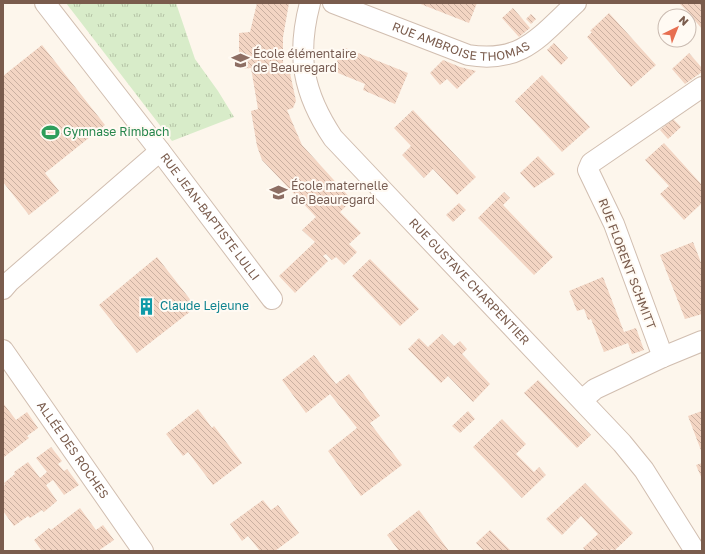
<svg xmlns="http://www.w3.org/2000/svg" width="705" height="554" font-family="'Golos Text',sans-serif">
<defs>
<pattern id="grass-tufts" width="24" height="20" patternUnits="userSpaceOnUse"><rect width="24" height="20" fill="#d8ecc9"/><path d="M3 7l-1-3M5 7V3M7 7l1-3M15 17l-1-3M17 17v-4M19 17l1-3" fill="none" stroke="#b4c2a5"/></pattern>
<pattern id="building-back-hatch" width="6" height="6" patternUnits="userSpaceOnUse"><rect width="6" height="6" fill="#f3d5c3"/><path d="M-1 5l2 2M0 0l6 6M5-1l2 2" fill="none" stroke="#cab0a1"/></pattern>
</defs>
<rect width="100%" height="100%" fill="#fdf6ec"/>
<!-- grass -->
<polygon fill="url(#grass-tufts)" points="66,3 176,3 195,59 218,91 234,117 172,141"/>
<!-- building -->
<g fill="url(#building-back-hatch)">
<polygon points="257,3 289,3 283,37 283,62 284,73 290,73 296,101 293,108 287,110 302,145 352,200 340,212 361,233 349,244 357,252 344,265 336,257 332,260 326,254 323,256 328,261 295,293 279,276 315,242 302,230 316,217 262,160 257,146 251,111 258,109 251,68 239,69 239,33 250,32"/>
<polygon points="418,3 477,3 469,23"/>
<polygon points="679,3 702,3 702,29 687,11"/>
<polygon points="513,8 530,28 519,37 502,18"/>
<polygon points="609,13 656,65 631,87 587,37 592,32 590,31"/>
<polygon points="531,14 536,19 531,24 526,19"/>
<polygon points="554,43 568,58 561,65 547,50"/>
<polygon points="42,45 105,125 45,173 59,191 29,215 3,182 3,76"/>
<polygon points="343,47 408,73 395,104 363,90 365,84 333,71"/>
<polygon points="689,53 702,68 702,72 685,84 672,69"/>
<polygon points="443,60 460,67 476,71 457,89 447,79 440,85 430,73"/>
<polygon points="542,75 590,127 562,152 515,101"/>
<polygon points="413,110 476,177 457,195 433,169 424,178 402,155 411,146 394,128"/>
<polygon points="673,119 681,127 668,139 660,130"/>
<polygon points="664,143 702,185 702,203 684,220 660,194 669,186 645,160"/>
<polygon points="538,156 555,174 534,188 520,173"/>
<polygon points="504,192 510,198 503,205 553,257 534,275 478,218"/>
<polygon points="459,203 466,210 453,222 446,215"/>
<polygon points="693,242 702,265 702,314 685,319 660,255"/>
<polygon points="157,257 196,307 137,353 99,305"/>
<polygon points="370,259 419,309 400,326 352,276"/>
<polygon points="603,277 624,332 636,328 644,350 632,354 628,343 604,352 591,319 588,320 584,309 577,311 569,291"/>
<polygon points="442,334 454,346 460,341 467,349 462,354 490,384 473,402 448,376 441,383 408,349 419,338 428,347"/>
<polygon points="314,355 336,384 349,374 380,416 370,423 402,465 361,496 328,451 357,428 330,394 306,413 282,380"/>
<polygon points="538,380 591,435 577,448 524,393"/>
<polygon points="3,403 16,420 27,412 38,428 27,436 29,438 4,457"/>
<polygon points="198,409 212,428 214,426 242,463 213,485 188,452 183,456 166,434"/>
<polygon points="468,411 475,419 460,433 452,426"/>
<polygon points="702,411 702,453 688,416"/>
<polygon points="502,419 526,444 516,454 534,472 539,467 546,475 522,498 473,447"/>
<polygon points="51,447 62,461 58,464 64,471 67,469 79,485 64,495 53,480 46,485 57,501 44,512 42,510 30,518 28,516 14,526 3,511 3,486 5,485 4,483 15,474 14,472 28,462 40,478 47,472 36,458"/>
<polygon points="702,463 702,479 696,465"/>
<polygon points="585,483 633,533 614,551 612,549 609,551 605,551 603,549 600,551 586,551 583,548 598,534 581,516 562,535 546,519"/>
<polygon points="263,500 271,510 278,505 299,533 275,551 260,551 248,536 242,541 230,524"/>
<polygon points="80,508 96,530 103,525 114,540 98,551 42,551 34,540 49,528 51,530"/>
<polygon points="419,510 449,551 399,551 387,535"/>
<polygon points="490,530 510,550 509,551 484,551 476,543"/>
</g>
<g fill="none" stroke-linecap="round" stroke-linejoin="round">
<defs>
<g id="street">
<path id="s1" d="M45 3 160 151 272 299"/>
<path id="s2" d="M310 3C296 56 303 93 333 138L622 443 644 470 695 551"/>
<path id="s3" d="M333 3 468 55C522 64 540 36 576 3"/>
<polyline points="3,289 9,282 160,151"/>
<path id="s4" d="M3 350 143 551"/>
<polyline points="663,357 614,224 588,170 591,163 702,87"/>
<polyline points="582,400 595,389 663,357 702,341"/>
</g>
</defs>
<!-- street casing -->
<use href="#street" stroke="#d1beb0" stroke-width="22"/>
<!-- street -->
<use href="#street" stroke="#fff" stroke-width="20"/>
</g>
<!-- icons -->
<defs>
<symbol id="school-bare" viewBox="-9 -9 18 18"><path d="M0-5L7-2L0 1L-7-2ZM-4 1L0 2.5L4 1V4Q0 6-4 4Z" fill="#8d6e63" stroke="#fffaf3" stroke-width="2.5" paint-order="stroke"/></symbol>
<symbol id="stadium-bare" viewBox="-9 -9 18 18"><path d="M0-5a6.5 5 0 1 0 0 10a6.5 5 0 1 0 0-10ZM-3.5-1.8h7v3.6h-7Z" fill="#2e9e5b" stroke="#fffaf3" stroke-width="2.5" paint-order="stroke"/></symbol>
<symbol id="building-bare" viewBox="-9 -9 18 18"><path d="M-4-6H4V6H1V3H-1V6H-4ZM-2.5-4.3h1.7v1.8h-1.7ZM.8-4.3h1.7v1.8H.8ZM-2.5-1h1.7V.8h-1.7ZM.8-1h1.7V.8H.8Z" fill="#0f9aa8" stroke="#fffaf3" stroke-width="2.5" paint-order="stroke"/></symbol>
</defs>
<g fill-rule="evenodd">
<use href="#school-bare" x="228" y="48" width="25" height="25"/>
<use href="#stadium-bare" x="38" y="120" width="25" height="25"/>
<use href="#school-bare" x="266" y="180" width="25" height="25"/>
<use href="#building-bare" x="134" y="294" width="25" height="25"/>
</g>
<g text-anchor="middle" stroke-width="4" stroke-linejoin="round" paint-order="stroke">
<!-- street labels -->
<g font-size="12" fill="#7a5c4d" stroke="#fffaf3">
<text dy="4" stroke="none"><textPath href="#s3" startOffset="136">RUE AMBROISE THOMAS</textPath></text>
<text dy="4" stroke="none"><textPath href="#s1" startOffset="270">RUE JEAN-BAPTISTE LULLI</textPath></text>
<text transform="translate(627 264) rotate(69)" y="4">RUE FLORENT SCHMITT</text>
<text dy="4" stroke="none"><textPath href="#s2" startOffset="340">RUE GUSTAVE CHARPENTIER</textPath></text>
<text dy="4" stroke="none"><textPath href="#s4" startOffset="122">ALLÉE DES ROCHES</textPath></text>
</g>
<!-- education labels -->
<g font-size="12" fill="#785e54" stroke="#fffaf3" text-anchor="start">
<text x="253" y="58">École élémentaire<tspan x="253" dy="14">de Beauregard</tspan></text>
<text x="291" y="190">École maternelle<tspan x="291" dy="14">de Beauregard</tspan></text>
</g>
<!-- leisure labels -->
<g font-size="12" fill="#27864d" stroke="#fffaf3" text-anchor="start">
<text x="63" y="136">Gymnase Rimbach</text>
</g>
<!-- culture labels -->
<g font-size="12" fill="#0d838f" stroke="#fffaf3" text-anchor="start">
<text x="160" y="310">Claude Lejeune</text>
</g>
</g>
<!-- border -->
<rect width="705" height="554" fill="none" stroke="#7a5c4d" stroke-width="8"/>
<!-- north arrow -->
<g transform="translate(677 28) rotate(43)"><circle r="19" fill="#fffaf3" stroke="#cabbb1"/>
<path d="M0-3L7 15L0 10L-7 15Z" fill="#e76f51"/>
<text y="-6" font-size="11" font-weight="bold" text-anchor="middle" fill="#7a5c4d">N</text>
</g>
</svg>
